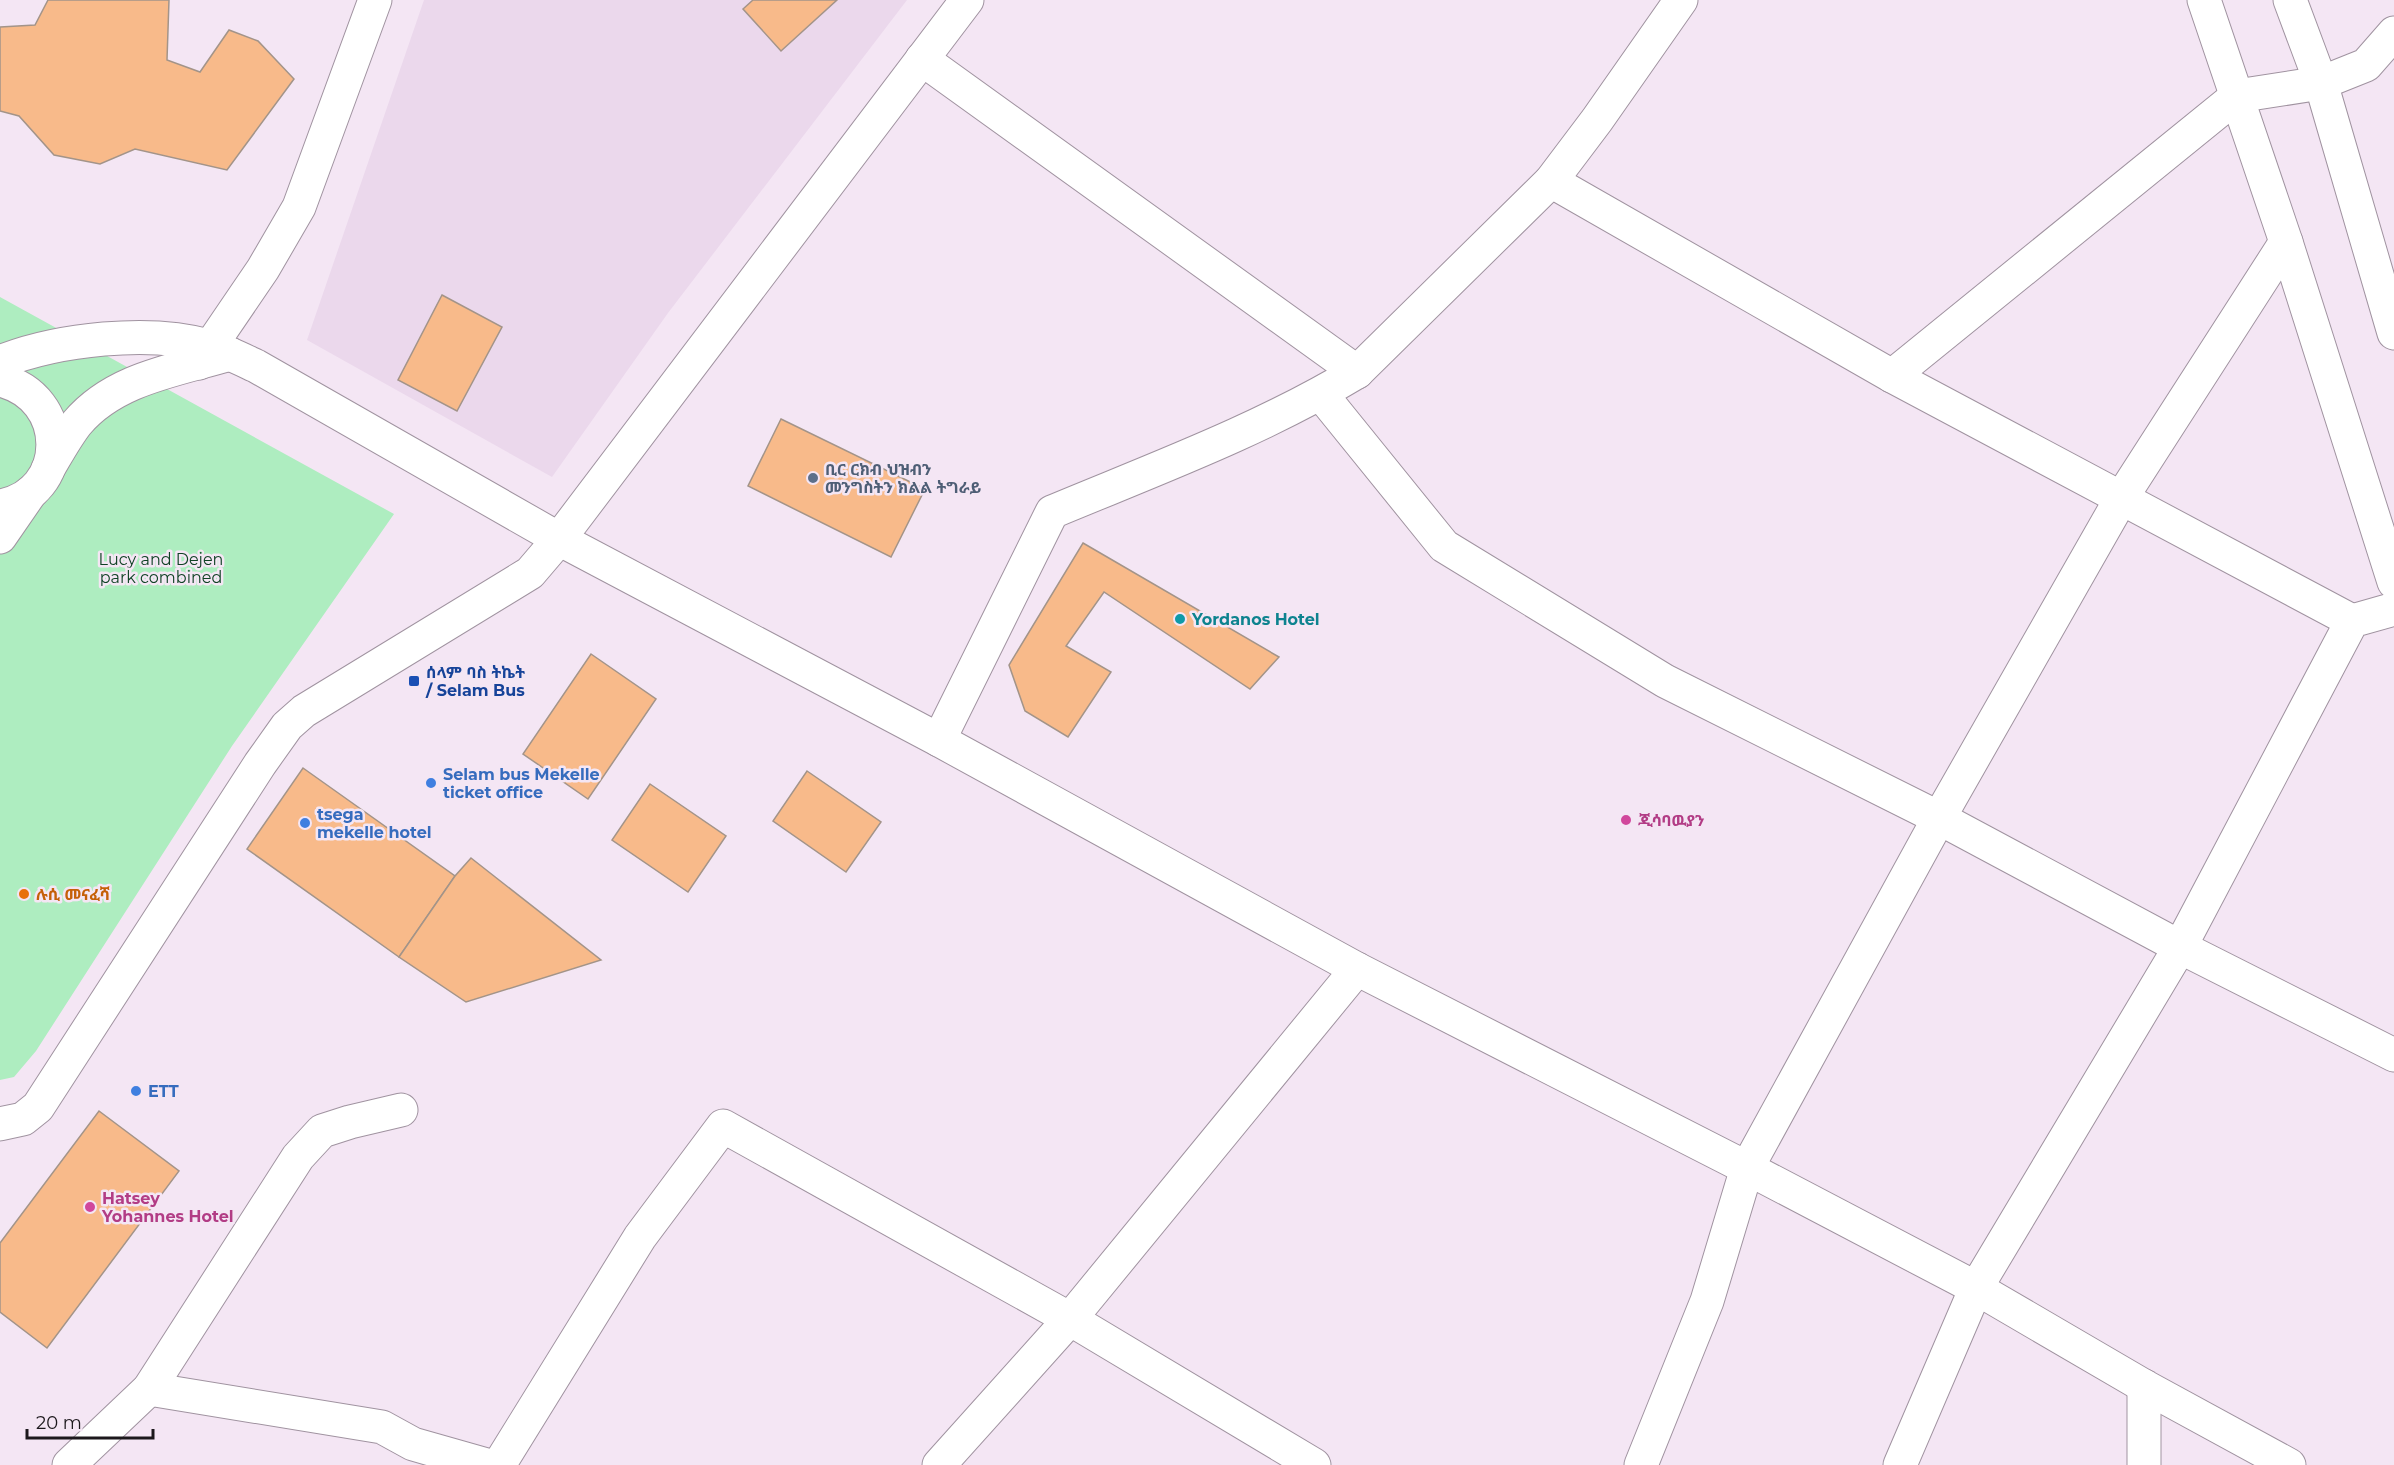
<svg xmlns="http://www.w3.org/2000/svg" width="2394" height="1465" font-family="Montserrat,'Noto Sans Ethiopic',sans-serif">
<rect width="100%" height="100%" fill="#f4e6f4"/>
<!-- built -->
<polygon fill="#ebd8ec" points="424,0 907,0 668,313 552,477 307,340"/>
<!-- green -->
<polygon fill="#aeedc0" points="0,297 394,514 232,746 36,1051 14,1077 0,1080"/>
<!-- building -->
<g fill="#f8ba8a" stroke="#a39489" stroke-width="1.5">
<polygon points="48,0 169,0 167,60 200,72 229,30 258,41 294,79 227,170 135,149 100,164 54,155 19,116 0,111 0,27 35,25"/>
<polygon points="753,0 837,0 781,51 743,9"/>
<polygon points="442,295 502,327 457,411 398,380"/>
<polygon points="781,419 925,489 891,557 748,486"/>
<polygon points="1083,543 1279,657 1250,689 1104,592 1066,646 1111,672 1068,737 1025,711 1009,665"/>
<polygon points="591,654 656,699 588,799 523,754"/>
<polygon points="303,768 455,876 399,957 247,849"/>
<polygon points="807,771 881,822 846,872 773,821"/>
<polygon points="650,784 726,836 688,892 612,840"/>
<polygon points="471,858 601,960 466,1002 399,957 455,876"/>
<polygon points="99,1111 179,1171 47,1348 0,1312 0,1243"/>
</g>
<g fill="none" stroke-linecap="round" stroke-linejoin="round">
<defs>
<g id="minor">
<polyline points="922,59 1357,372"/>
<polyline points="1551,181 1892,376 2352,621"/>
<polyline points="199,363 263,269 299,207 375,0"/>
<polyline points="1892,376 2237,96 2321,83 2366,65 2394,33"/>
<polyline points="1321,394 1444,546 1665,681 1939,818 2180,947 2394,1055"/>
<path d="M939 740 1052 512C1155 469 1261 430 1357 372L1551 181 1597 120 1681 0"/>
<polyline points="0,1124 23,1119 38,1107 260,764 287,726 304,711 530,573 559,539 967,0"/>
<polyline points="149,1389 382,1427 413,1444 487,1465"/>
<polyline points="69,1465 149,1389 298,1157 322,1131 350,1122 401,1110"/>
<polyline points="499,1465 640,1237 723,1126 1070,1319 1314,1465"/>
<polyline points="939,1465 1070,1319 1357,969"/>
<polyline points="1641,1465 1707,1301 1747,1168 1939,818 2122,497 2286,242"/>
<polyline points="1900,1465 1976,1288 2180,947 2352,621 2394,609"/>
<polyline points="2144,1465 2144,1386"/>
</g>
<g id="tertiary">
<path d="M0 362C58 339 149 329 209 346 225 351 241 359 256 366L559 539 939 740 1357 969 1747 1168 1976 1288 2144 1386 2289 1465"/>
<path d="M0 380C71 397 70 494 0 506"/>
<path d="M48 469C57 454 66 437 77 423 115 378 177 370 230 354"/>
<polyline points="0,537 31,492"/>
</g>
<g id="primary">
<polyline points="2204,0 2286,242 2394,582"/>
<polyline points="2290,0 2321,83 2394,333"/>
</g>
</defs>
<!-- minor casing -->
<use href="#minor" stroke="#a093a0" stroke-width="35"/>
<!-- tertiary casing -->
<use href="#tertiary" stroke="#a093a0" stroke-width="35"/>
<!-- primary casing -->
<use href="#primary" stroke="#a093a0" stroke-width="35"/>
<!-- minor -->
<use href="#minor" stroke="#fff" stroke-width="33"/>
<!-- tertiary -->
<use href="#tertiary" stroke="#fff" stroke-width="33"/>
<!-- primary -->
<use href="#primary" stroke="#fff" stroke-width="33"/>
</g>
<!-- markers -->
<circle fill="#5c6f8a" stroke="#f4e6f4" stroke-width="2" cx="813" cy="478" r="6"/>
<circle fill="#0f9aa8" stroke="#f4e6f4" stroke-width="2" cx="1180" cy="619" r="6"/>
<rect fill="#1a4fb4" stroke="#f4e6f4" stroke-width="2" x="408" y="675" width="12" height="12" rx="3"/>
<g fill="#3f7fe0" stroke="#f4e6f4" stroke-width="2">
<circle cx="431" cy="783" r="6"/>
<circle cx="305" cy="823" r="6"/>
<circle cx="136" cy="1091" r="6"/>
</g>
<g fill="#d1479c" stroke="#f4e6f4" stroke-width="2">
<circle cx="1626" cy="820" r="6"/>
<circle cx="90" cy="1207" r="6"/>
</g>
<circle fill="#e8710a" stroke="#f4e6f4" stroke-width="2" cx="24" cy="894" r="6"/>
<g text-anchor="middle" stroke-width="5" stroke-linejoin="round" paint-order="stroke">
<!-- service labels -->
<g font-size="16" font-weight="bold" fill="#4e5e75" stroke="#f4e6f4" text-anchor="start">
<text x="825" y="475">ቢር ርክብ ህዝብን<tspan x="825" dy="18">መንግስትን ክልል ትግራይ</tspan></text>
</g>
<!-- park labels -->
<g font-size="16" fill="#0f4224" stroke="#f4e6f4">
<text x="161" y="565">Lucy and Dejen<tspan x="161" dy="18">park combined</tspan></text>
</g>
<!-- culture labels -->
<g font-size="16" font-weight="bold" fill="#0d838f" stroke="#f4e6f4" text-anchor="start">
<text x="1192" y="625">Yordanos Hotel</text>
</g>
<!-- transit labels -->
<g font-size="16" font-weight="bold" fill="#164399" stroke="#f4e6f4" text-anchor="start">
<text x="426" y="678">ሰላም ባስ ትኬት<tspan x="426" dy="18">/ Selam Bus</tspan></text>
</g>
<!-- shop labels -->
<g font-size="16" font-weight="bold" fill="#366cbe" stroke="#f4e6f4" text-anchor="start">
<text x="443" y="780">Selam bus Mekelle<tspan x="443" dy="18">ticket office</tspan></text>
<text x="317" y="820">tsega<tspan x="317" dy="18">mekelle hotel</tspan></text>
<text x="148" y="1097">ETT</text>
</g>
<!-- hotel labels -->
<g font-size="16" font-weight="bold" fill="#b23c85" stroke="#f4e6f4" text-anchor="start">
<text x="1638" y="826">ጂሳባዉያን</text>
<text x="102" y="1204">Hatsey<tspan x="102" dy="18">Yohannes Hotel</tspan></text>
</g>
<!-- food labels -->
<g font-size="16" font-weight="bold" fill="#c56008" stroke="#f4e6f4" text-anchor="start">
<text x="36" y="900">ሉሲ መናፈሻ</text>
</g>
</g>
<!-- scale -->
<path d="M27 1429v9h126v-9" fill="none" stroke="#1c181c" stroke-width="3"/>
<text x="36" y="1429" font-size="18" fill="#1c181c" stroke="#f4e6f4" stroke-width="4.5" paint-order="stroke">20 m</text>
</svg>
